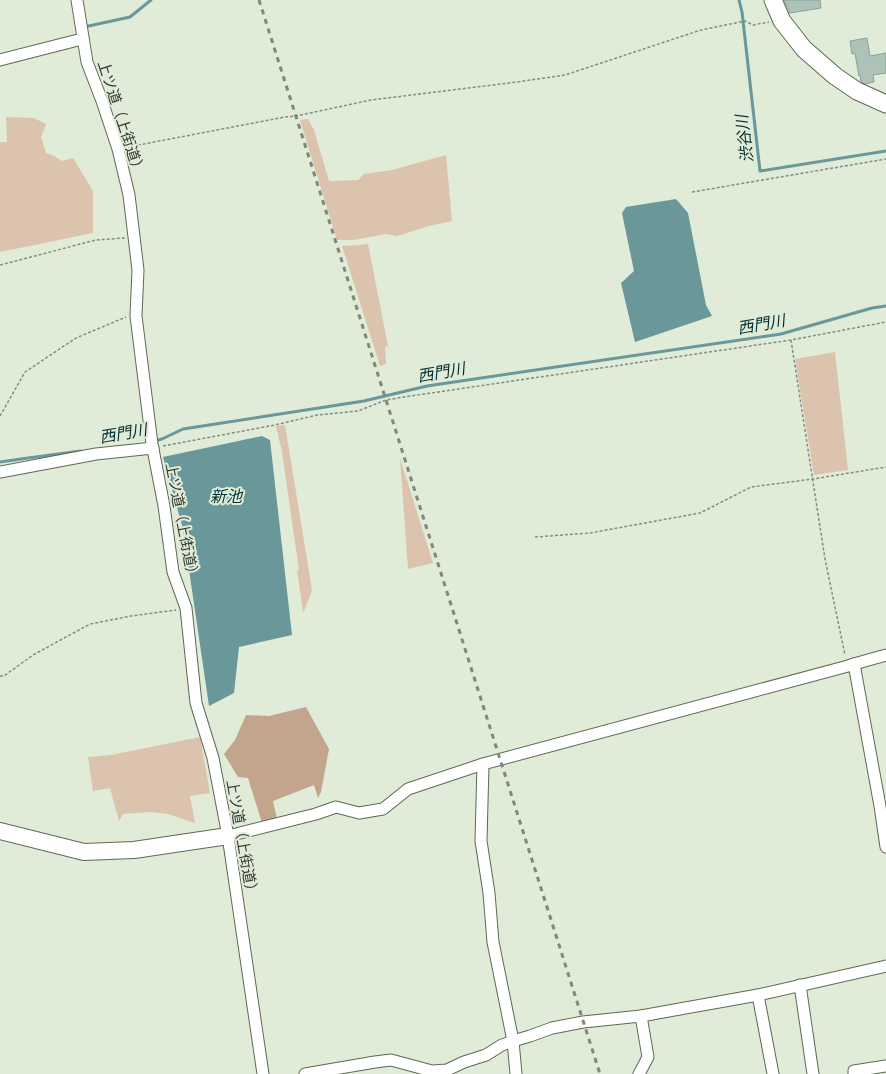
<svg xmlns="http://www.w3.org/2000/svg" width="886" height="1074" font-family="Signika,'Noto Sans JP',sans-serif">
<rect width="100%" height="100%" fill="#e0ebd8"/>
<!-- green -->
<g fill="#dcc3ad">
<polygon points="6,117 34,118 46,124 41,137 46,153 54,156 62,161 73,158 93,191 93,233 0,252 0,142 7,142"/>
<polygon points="308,119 314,130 329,181 358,180 364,174 392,170 446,155 452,221 429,226 404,234 397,236 386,234 353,240 337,240 300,120"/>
<polygon points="368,244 388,346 385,347 386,364 380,366 342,246 360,245"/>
<polygon points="835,352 848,470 814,475 795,359"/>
<polygon points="285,425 312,590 304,611 303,612 297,570 299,570 282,452 276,426"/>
<polygon points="400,458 433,563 408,569"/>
<polygon points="200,737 210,793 190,796 195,823 168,814 150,812 123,814 119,821 110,788 93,791 88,757 111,755"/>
</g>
<!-- forest -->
<polygon fill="#c2a58c" points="306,707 329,749 321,792 318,798 314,785 273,801 277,819 262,823 248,778 238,777 224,754 235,740 246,715 269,716"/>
<!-- water -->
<g fill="#6a979a">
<polygon points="676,199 688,213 706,305 712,316 635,342 621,283 634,271 622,213 626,207"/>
<polygon points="262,436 270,440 292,635 239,647 234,693 209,706 183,529 163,457"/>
</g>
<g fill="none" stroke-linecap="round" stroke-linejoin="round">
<!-- stream -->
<g stroke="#6a979a" stroke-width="3">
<polyline points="739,0 742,12 760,171 886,151"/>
<polyline points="84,27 130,17 151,0"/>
<polyline points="154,441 162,439 183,429 364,401 427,386 781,334 872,308 886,306"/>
<polyline points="0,462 28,458 81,451"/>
</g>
</g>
<!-- building -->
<g fill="#adc3b9" stroke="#8ba096">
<polygon points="784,0 820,0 821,8 790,13"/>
<polygon points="867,38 870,56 886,53 886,73 873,75 874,82 865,84 861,82 860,75 859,76 855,53 852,54 850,41"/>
</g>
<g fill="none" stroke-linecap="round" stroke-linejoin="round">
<defs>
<g id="street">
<polyline points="77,0 87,62 102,101 118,149 129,195 138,270 136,316 152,444 164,506 173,572 186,608 196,703 213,758 228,836 263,1074"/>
<polyline points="0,60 82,39"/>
<polyline points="0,472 96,454 153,448"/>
<polyline points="854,664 880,806 886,847"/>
<polyline points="483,764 481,841 489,893 493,942 513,1041 516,1074"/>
<polyline points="228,836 316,814 336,807 359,813 383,809 408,789 483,764 848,666 854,664 886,655"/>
<polyline points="800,985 813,1074"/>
<polyline points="758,995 773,1074"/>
<polyline points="305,1074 375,1062 391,1060 432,1071 447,1070 464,1062 486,1055 502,1045 513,1041 530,1036 552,1028 583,1022 641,1016 758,995 886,966"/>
<polyline points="639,1074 648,1057 641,1016"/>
<polyline points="854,1074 854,1071 886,1066"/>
</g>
<polyline id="secondary" points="0,831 84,852 134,850 228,836"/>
<polyline id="primary" points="773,0 782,21 804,49 835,76 857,91 886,104"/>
</defs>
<!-- street casing -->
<use href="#street" stroke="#5e6857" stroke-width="13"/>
<!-- secondary casing -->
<use href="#secondary" stroke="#5e6857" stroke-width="18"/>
<!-- primary casing -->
<use href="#primary" stroke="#5e6857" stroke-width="19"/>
<!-- path -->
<g stroke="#858c80" stroke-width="1.5" stroke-dasharray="3 2" stroke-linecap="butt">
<polyline points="128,147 285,117 296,116 371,100 517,82 565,75 701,30 745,21 753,25 769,22"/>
<polyline points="692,192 886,159"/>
<polyline points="0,265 96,240 125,238"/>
<polyline points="791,340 825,559 845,655"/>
<polyline points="0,416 25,372 76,338 126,317"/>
<polyline points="163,446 275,425 317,415 358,411 386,400 404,397 791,340 886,322"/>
<polyline points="535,537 590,533 700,513 751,487 813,479 886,467"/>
<polyline points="0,676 4,676 33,655 90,624 131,616 176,610"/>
</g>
<!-- street -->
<use href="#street" stroke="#fff" stroke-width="11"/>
<!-- secondary -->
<use href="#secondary" stroke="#fff" stroke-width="16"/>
<!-- primary -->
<use href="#primary" stroke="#fff" stroke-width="17"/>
<!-- rail -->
<polyline stroke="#80877b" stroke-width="3" stroke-dasharray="5 5" stroke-linecap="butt" points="259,0 600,1074"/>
</g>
<g text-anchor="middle" stroke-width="4" stroke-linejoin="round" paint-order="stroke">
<!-- street labels -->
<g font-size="15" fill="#353932" stroke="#e0ebd8">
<text transform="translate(121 118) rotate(72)" y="5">上ツ道（上街道）</text>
<text transform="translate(182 522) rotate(79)" y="5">上ツ道（上街道）</text>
<text transform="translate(242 839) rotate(80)" y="5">上ツ道（上街道）</text>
</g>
<!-- water labels -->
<g font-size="16" font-style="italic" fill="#023134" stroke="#e0ebd8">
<text transform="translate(744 139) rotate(-97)" y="6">渋谷川</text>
<text transform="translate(761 324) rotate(-10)" y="6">西門川</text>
<text transform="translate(441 372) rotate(-10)" y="6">西門川</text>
<text transform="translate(123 433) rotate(-10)" y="6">西門川</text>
<text x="226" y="502">新池</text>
</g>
</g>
</svg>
